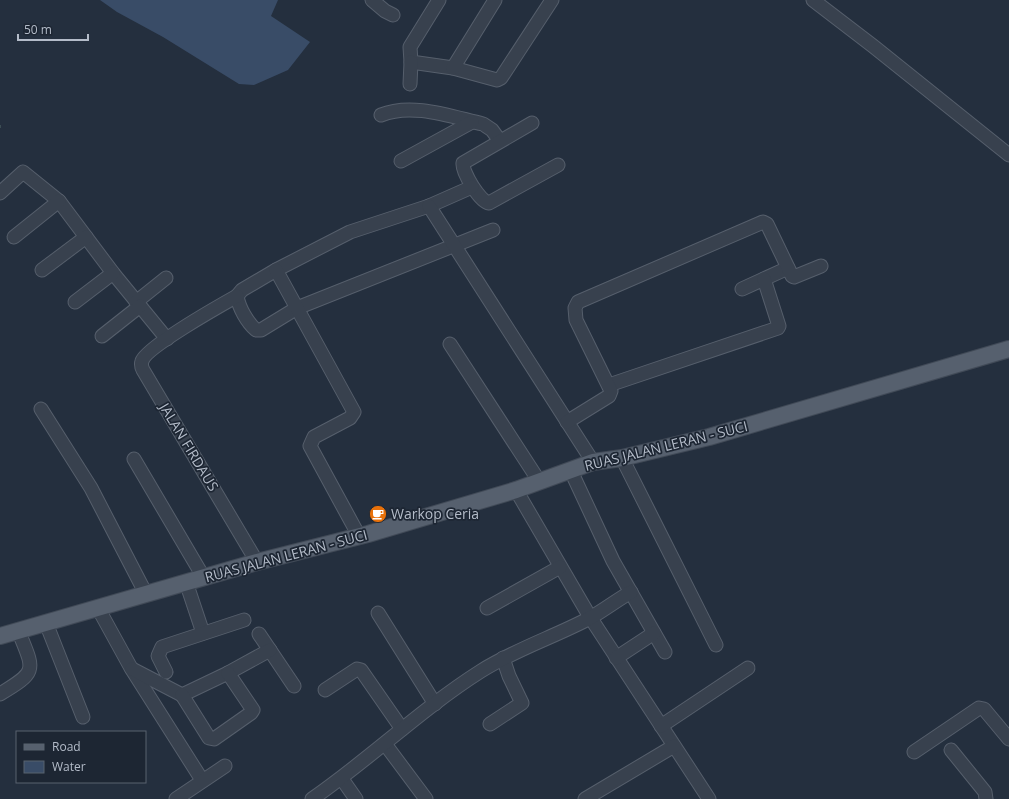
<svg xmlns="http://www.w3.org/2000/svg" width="1009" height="799" font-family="'Open Sans',sans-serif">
<rect width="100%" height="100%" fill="#242f3e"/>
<!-- water -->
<polygon fill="#394c67" points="100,0 278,0 271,16 310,42 288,70 254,85 239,84 163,37 117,12"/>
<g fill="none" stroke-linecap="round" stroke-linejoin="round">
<defs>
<g id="minor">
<polyline points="372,0 385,11 393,15"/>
<polyline points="439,0 410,47 411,62 453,68 497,80 501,78 552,0"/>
<polyline points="813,0 873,46 1009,155"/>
<polyline points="453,68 495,0"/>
<polyline points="410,84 411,62"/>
<path d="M381 115C412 102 452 117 483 124L492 130 500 141"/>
<path d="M532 123 463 163C462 172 480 202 489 203L558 165"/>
<polyline points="401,161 472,122"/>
<path d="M472 187 429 206 350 232 276 270 242 290 237 296C239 308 247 322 256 330H261L297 308 493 230"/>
<polyline points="0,193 23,172 59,201 113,273 167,339"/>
<polyline points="429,206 593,462"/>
<polyline points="14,237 59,201"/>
<polyline points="42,270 86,237"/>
<polyline points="276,270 354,412 350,418 314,437 310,446 359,536"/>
<polyline points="742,289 788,268"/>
<path d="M237 296C221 305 146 347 142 361 141 364 142 368 143 370L257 562"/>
<polyline points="75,302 113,273"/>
<polyline points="136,302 166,278"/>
<polyline points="102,336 140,306"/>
<polyline points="450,344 539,481"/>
<polyline points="609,385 778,328 779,326 764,279"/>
<polyline points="41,409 91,488 146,594"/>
<polyline points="567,422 609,396 611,391 576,320 575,308 578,302 763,222 767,224 792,276 794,277 821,266"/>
<polyline points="622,458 716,645"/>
<polyline points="134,459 204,578"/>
<polyline points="571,471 613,561 665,652"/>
<polyline points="516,490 590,617 709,799"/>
<polyline points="186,582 203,633"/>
<polyline points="98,608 131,668 202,780"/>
<polyline points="487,608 560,567"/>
<polyline points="378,613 435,704"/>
<polyline points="46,623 83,717"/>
<polyline points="259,634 294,686"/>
<polyline points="616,658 654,633"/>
<polyline points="132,669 182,695 228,673 270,650"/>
<polyline points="166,672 158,656 162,647 244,620"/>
<polyline points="325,690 357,669 361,670 402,729"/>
<path d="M0 694C39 671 34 670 18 630"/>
<polyline points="182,695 209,738 214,739 251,713 253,710 228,673"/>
<polyline points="490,724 522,703 509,676 503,658"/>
<polyline points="661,726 748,668"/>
<polyline points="385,744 426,799"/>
<polyline points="951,750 985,792 986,799"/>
<polyline points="914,752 979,708 984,709 1009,739"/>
<polyline points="342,779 356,799"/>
<polyline points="176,799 225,766"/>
<path d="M312 799C370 759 421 709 481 671 516 649 554 637 590 618 604 610 617 600 631 592"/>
<polyline points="585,799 674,746"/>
</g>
<polyline id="major" points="0,636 257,562 368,534 516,490 593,462 622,458 709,437 1009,349"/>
</defs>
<!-- minor casing -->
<use href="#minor" stroke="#565f6c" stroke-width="15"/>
<!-- major casing -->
<use href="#major" stroke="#414a57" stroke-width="18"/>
<!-- path -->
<polyline stroke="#44595c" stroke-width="1.5" stroke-dasharray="3 3" stroke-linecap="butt" points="0,125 0,131"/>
<!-- minor -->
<use href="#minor" stroke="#38414e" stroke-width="13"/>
<!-- major -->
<use href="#major" stroke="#56606e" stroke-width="16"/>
</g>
<!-- icons -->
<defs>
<symbol id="cafe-disc" viewBox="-11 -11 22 22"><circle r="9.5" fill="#e8710a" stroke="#1d2633"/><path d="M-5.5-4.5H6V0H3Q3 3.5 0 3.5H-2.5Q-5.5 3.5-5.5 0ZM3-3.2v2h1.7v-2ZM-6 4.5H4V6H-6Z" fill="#fff"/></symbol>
</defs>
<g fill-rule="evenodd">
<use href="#cafe-disc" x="368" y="504" width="20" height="20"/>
</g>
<g text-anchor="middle" stroke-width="3.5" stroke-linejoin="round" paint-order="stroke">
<!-- street labels -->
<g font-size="14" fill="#b4bcc9" stroke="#1d2633">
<text transform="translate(666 446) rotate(-14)" y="5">RUAS JALAN LERAN - SUCI</text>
<text transform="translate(189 447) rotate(59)" y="5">JALAN FIRDAUS</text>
<text transform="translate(286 556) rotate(-15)" y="5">RUAS JALAN LERAN - SUCI</text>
</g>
<!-- poi labels -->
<g font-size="14" fill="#b4bcc9" stroke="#1d2633" text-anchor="start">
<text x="391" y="519">Warkop Ceria</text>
</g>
</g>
<!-- legend -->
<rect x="16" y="731" width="130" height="52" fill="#1d2633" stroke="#59626f"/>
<rect x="24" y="744" width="20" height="6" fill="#56606e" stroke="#59626f"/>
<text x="52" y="751" font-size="12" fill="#b4bcc9">Road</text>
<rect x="24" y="761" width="20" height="12" fill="#394c67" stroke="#59626f"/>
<text x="52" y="771" font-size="12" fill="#b4bcc9">Water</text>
<!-- scale -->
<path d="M18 34v6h70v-6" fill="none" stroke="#b4bcc9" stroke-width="2"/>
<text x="24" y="34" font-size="12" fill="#b4bcc9" stroke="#1d2633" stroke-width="3" paint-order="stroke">50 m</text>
</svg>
